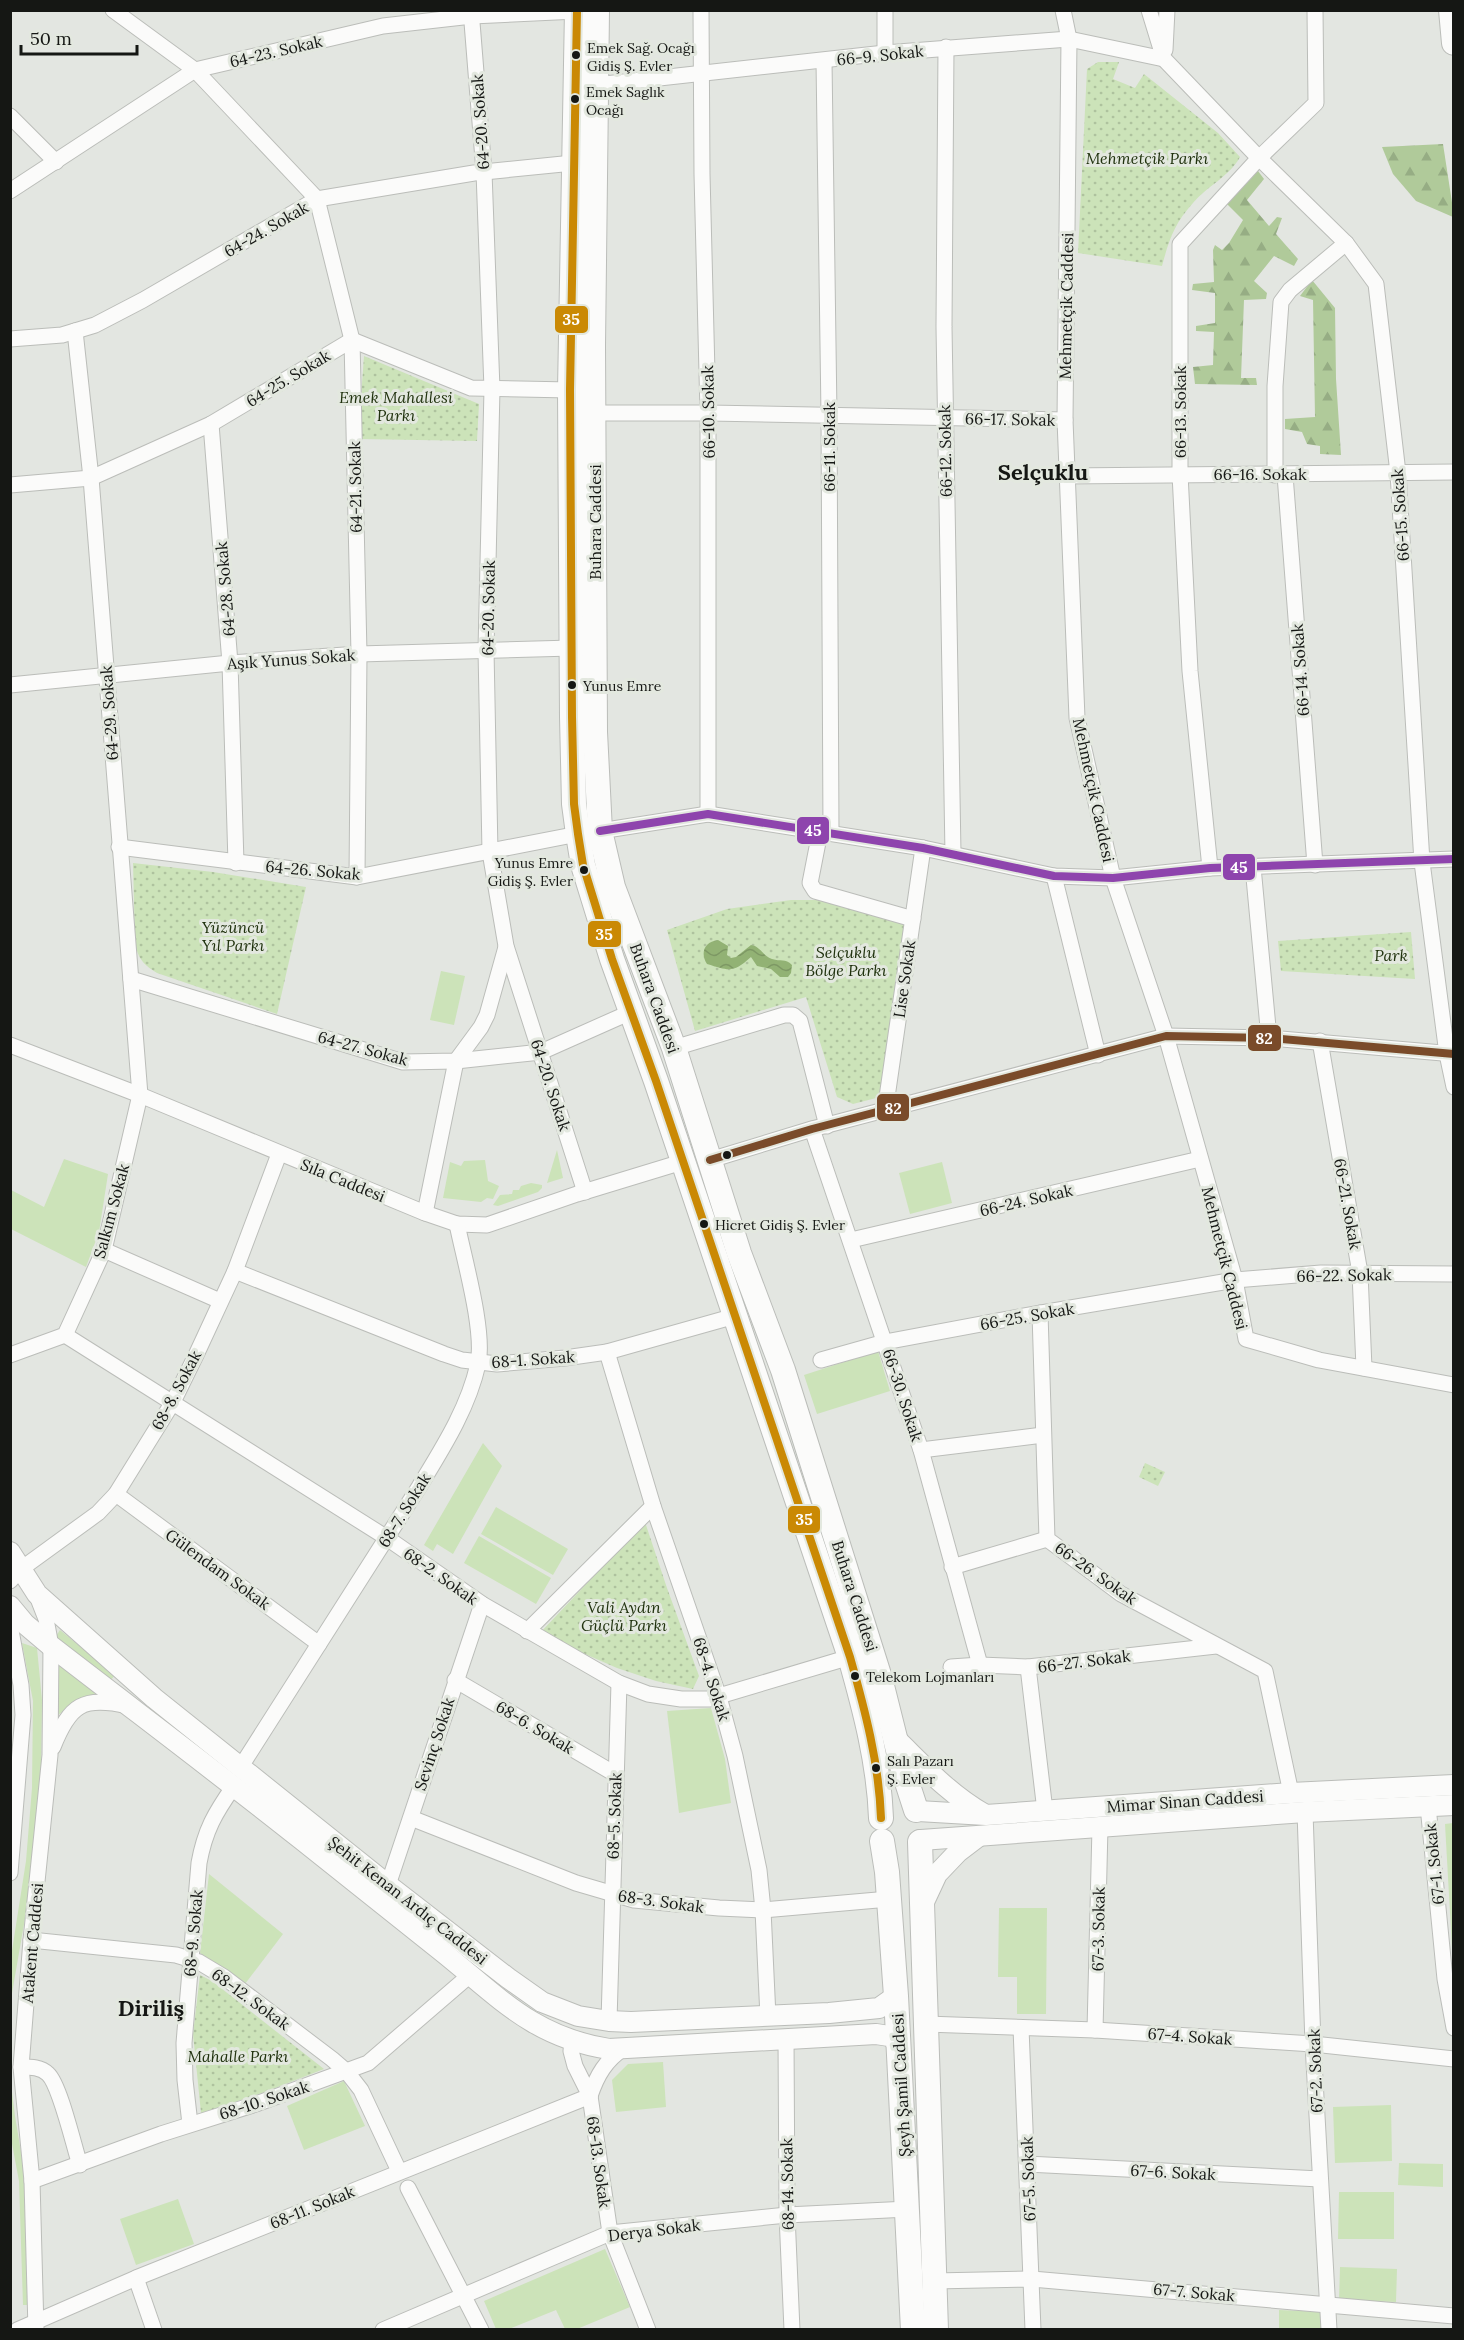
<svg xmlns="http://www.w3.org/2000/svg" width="1464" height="2340" font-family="Lora,serif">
<defs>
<pattern id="forest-firs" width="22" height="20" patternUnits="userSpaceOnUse" patternTransform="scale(1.5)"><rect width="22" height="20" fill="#b0ca9a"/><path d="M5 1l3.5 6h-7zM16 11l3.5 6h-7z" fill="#96ad84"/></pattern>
<pattern id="park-dots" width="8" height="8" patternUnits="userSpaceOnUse" patternTransform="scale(1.5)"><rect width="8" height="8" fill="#cce3b9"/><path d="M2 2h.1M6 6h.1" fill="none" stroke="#aec29e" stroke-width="1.8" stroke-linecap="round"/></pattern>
<pattern id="water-waves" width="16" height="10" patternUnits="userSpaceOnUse" patternTransform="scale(1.5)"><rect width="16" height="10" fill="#92b274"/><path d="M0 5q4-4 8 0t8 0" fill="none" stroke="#7d9864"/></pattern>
</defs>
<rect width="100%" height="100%" fill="#e3e6e1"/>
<!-- green -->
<g fill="#cce3b9">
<polygon points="441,971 465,976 454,1025 430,1020"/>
<polygon points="557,1150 563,1178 547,1183"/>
<polygon points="64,1159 108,1174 99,1232 86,1267 11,1229 11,1190 44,1207"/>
<polygon points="485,1160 488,1181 499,1186 493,1199 487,1198 481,1202 443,1198 450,1162 461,1166 464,1161"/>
<polygon points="942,1162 952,1203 910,1214 899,1173"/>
<polygon points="531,1183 542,1185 542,1188 538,1192 498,1206 493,1205 500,1195 512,1194 513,1190 519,1190 521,1186"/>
<polygon points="878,1351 890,1391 817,1414 804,1375"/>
<polygon points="483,1443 502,1466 453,1554 437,1544 433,1551 424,1545"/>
<polygon points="496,1507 568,1549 553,1575 481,1534"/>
<polygon points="479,1536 551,1578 536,1604 464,1563"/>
<polygon points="60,1630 115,1675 110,1681 54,1639"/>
<polygon points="22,1643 37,1648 42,1700 41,1774 28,1901 11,1999 11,1957 26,1861 32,1788 33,1701"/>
<polygon points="57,1663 99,1692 77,1701 54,1718"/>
<polygon points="711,1708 725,1759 731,1803 679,1813 667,1711"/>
<polygon points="1453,1823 1454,1823 1453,1966 1445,1824"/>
<polygon points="209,1874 283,1934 245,1984 200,1953"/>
<polygon points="999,1908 1047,1908 1046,2014 1017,2014 1017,1977 998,1977"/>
<polygon points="663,2062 666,2107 616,2112 612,2080 628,2064"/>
<polygon points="10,2076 15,2116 28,2194 30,2305 23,2305 19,2181 10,2133"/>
<polygon points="344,2081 365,2126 304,2150 287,2106"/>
<polygon points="1391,2105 1392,2161 1335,2163 1333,2107"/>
<polygon points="1399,2163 1443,2164 1443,2187 1398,2185"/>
<polygon points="1339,2192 1394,2192 1394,2239 1338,2239"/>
<polygon points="178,2199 194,2244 136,2265 120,2219"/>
<polygon points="605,2249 630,2307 577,2329 565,2329 556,2310 509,2329 496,2329 484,2301"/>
<polygon points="1340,2267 1397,2269 1396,2302 1339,2300"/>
<polygon points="1279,2310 1324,2312 1323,2329 1279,2330"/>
</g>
<!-- forest -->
<g fill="url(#forest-firs)">
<polygon points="1443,144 1453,209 1453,217 1416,201 1393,174 1382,147"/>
<polygon points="1258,171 1264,179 1247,200 1269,226 1277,217 1282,218 1276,234 1298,259 1294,266 1274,256 1254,281 1267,293 1266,299 1244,300 1241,378 1256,378 1257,385 1195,384 1193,367 1213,365 1214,332 1196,331 1196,326 1215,323 1215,293 1192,290 1193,284 1214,282 1213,250 1215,245 1222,250 1229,243 1243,220 1227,204"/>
<polygon points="1312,280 1335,308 1336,379 1341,455 1320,454 1320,446 1307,444 1302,432 1285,429 1285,419 1315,417 1313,300 1300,296"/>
</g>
<!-- park -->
<g fill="url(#park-dots)">
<path d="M1098 62H1119L1113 79 1135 88 1144 74 1218 133 1240 157C1229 177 1207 186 1193 203 1174 224 1169 240 1162 266L1078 253 1087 69Z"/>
<polygon points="364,356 479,404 477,441 358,439"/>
<path d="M133 863 213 872 306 887 277 1014 157 973C144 965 138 959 135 943Z"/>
<polygon points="791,900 819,900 907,920 880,1097 853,1104 837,1097 806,997 695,1031 667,930 727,909"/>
<polygon points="1411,932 1415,979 1281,971 1278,941"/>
<polygon points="1145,1463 1165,1472 1158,1486 1139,1477"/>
<polygon points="645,1522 667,1588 699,1676 693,1689 656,1681 617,1668 539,1634"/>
<polygon points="200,1975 212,1981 324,2069 265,2092 201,2113 193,2034"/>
</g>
<!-- water -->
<path fill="url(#water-waves)" d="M718 940 728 946 727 955 731 958 736 957 751 945C760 946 763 956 772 959 781 962 785 958 792 965L791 973 788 977H780L771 969 757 966 751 957C733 973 730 971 707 964 700 953 704 942 718 940Z"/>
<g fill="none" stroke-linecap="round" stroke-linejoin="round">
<defs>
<g id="minor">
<polyline points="113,10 195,70 317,199 352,340 359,654 357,877"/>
<polyline points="471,10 484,172 492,389 486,650 490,852 506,946 585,1192"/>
<polyline points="701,10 702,174 708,413 708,814"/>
<polyline points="1063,10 1069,39 1065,420 1077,718 1113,878 1166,1036 1235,1280 1246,1339 1319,1360 1454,1385"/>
<polyline points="1149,10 1164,59 1259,158 1346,243 1376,284 1398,473 1422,862 1447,1054 1454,1087"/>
<polyline points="946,47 944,327 953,854"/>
<polyline points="1165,50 1167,10"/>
<polyline points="885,53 885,10"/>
<polyline points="824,61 829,415 831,833"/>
<polyline points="596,85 885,53 1069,39 1164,59"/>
<polyline points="10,116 56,162"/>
<polyline points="10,191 195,70 383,26 472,16 577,11"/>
<polyline points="10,339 62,335 95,325 143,300 317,199 474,173 573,163"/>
<polyline points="595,413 708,413 1065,420"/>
<polyline points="211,424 230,663 236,863"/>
<polyline points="1275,475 1275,386 1281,302 1290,290 1346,243"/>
<polyline points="1285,475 1315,865"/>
<polyline points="1066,476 1454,472"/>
<polyline points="10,485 91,478 211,424 352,340 471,388 570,390"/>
<polyline points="10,685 230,663 359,654 572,648"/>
<polyline points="600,831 708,814 923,848 1054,876 1113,878 1210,868 1454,859"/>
<polyline points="820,832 811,878 810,883 815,891 913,919"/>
<polyline points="119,847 357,877 578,834"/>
<polyline points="1253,867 1269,1038"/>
<polyline points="1210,868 1190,671 1180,474 1180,244 1259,158 1316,103 1315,10"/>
<polyline points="1054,876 1098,1055"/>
<polyline points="131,979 403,1062 456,1061 541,1052 631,1012"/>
<polyline points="1320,1041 1360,1273 1364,1368"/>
<polyline points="10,1045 140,1095 425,1213 457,1224 487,1225 577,1194 682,1162"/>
<polyline points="674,1048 784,1015 793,1015 800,1021 827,1126"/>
<polyline points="885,1111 923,848"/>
<polyline points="812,1129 921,1450 980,1665"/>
<polyline points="710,1160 812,1129 1166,1036 1269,1038 1454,1054"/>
<polyline points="425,1213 456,1061 481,1027 487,1015 506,947"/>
<polyline points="851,1240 1200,1159"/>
<polyline points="104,1250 220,1301"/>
<polyline points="235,1271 444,1354 462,1360 497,1364 565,1358 607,1352 735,1316"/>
<polyline points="1040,1313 1047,1539 1121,1594 1265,1671 1291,1793"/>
<polyline points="65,1335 387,1538 482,1604 619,1683 648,1694 681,1699 709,1699 850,1657"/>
<polyline points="607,1352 653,1506 719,1697 735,1756 759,1870 763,1910 768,2017"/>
<polyline points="10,1355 65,1335 104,1250 140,1095 91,478 75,331"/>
<polyline points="821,1360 885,1342 1040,1313 1235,1280 1321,1273 1454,1274"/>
<polyline points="921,1450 1043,1435"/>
<polyline points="116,1494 319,1644"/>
<polyline points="952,1567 1047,1539"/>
<polyline points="10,1581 21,1569 98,1513 116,1494 173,1402 197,1353 235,1271 279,1154"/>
<polyline points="10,1625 21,1685 23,1715 10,1873"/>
<polyline points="527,1631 653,1506"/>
<polyline points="951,1667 980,1665 1028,1667 1216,1646"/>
<polyline points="1028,1667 1045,1811"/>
<polyline points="455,1680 615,1774"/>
<path d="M53 1747C70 1704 83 1696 128 1706"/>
<path d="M240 1768 419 1487C442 1449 468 1409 478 1364 485 1331 464 1259 457 1224"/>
<polyline points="1428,1806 1445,1979 1454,2028"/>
<polyline points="1305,1812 1313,2044 1329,2330"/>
<polyline points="411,1818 576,1883 634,1900 719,1908 763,1910 889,1899"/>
<polyline points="388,1885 482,1604"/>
<polyline points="31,1940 176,1955 199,1962 224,1977 332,2059 347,2072 361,2090 399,2171"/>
<polyline points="609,2021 619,1683"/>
<polyline points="926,2024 1095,2030 1313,2044 1454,2059"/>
<polyline points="1021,2028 1033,2330"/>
<polyline points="1095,2030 1100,1827"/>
<polyline points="786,2038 787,2215 792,2330"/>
<polyline points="572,2041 571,2051 575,2066 590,2096 610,2233 648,2330"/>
<path d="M21 2067C31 2067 41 2067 48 2074 60 2085 74 2147 80 2165"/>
<path d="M590 2096C597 2075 606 2060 624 2048"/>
<path d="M190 2124 185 2080 184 2043 199 1863C205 1830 215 1813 234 1786"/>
<polyline points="1027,2164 1320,2179"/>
<polyline points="32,2181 161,2134 256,2104 368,2063 470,1975"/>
<polyline points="408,2188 481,2330"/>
<polyline points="136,2278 154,2330"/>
<polyline points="934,2281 1032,2279 1454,2316"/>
<polyline points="17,2330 136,2278 590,2096"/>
<polyline points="36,2330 32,2181 21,2067 31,1940 50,1755 51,1646 46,1619 37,1596"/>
<polyline points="383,2330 610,2233 787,2215 908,2209"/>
</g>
<g id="tertiary">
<polyline points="10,1552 37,1594 154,1698 388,1885 508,1978 542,2002 578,2016 609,2021 631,2022 829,2013 879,2008 896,1996"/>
<path d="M10 1606 25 1624 51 1646C135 1711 219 1774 302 1840 348 1877 394 1913 440 1950 498 1996 532 2037 609 2049L876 2034 889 2036 899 2043"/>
<path d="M896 1739C924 1766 949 1794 984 1814"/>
<polyline points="918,1811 986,1815 1291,1793 1454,1785"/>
<polyline points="921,1840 1305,1812 1454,1805"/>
<polyline points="923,1904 937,1874 958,1852 979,1836"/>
</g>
<g id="primary">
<path d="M577 10 570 390 572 717 574 804 578 834 583 865 612 959 656 1081 850 1657C865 1710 879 1763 881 1818"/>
<polyline points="597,10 593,346 595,732 600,831 613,887 674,1048 739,1253 783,1370 880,1678 903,1770 916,1810"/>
<polyline points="1451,10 1454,43"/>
<polyline points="882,1841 887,1872 896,1996 913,2330"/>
<polyline points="920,1842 936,2330"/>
</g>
</defs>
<!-- minor casing -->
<use href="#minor" stroke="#bbbdb9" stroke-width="17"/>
<!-- tertiary casing -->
<use href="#tertiary" stroke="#bbbdb9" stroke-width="22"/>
<!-- primary casing -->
<use href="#primary" stroke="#bbbdb9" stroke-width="26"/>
<!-- minor -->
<use href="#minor" stroke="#fbfbfa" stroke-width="15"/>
<!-- tertiary -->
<use href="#tertiary" stroke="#fbfbfa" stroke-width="20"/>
<!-- primary -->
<use href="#primary" stroke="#fbfbfa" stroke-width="24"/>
<defs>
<path id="bus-1" d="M577 10 570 390 572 717 574 804 578 834 583 865 612 959 656 1081 850 1657C865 1710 879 1763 881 1818"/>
<polyline id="bus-2" points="600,831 708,814 923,848 1054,876 1113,878 1210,868 1454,859"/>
<polyline id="bus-3" points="710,1160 812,1129 1166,1036 1269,1038 1454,1054"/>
</defs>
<!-- bus-1 casing -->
<use href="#bus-1" stroke="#e3e8df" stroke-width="12"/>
<!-- bus-2 casing -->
<use href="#bus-2" stroke="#e3e8df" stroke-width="12"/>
<!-- bus-3 casing -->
<use href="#bus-3" stroke="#e3e8df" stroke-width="12"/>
<!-- bus-1 -->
<use href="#bus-1" stroke="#ca8904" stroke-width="8"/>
<!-- bus-2 -->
<use href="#bus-2" stroke="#8e44ad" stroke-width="8"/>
<!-- bus-3 -->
<use href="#bus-3" stroke="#7a4b2a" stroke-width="8"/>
</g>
<!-- markers -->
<g fill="#151714" stroke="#e3e8df" stroke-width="2">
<circle cx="576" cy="55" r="5"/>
<circle cx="575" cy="99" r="5"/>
<circle cx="572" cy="685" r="5"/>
<circle cx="584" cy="870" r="5"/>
<circle cx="727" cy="1155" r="5"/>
<circle cx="704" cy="1224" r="5"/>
<circle cx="855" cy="1676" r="5"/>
<circle cx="876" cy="1768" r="5"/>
</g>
<g text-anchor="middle" stroke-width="6" stroke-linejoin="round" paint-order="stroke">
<!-- bus labels -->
<g font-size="14" fill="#151714" stroke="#e3e8df" text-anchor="start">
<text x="587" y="53">Emek Sağ. Ocağı<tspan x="587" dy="18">Gidiş Ş. Evler</tspan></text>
<text x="586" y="97">Emek Saglık<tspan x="586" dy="18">Ocağı</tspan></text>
<text x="583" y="691">Yunus Emre</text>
<text x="573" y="868" text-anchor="end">Yunus Emre<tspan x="573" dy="18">Gidiş Ş. Evler</tspan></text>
<text x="715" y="1230">Hicret Gidiş Ş. Evler</text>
<text x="866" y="1682">Telekom Lojmanları</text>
<text x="887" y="1766">Salı Pazarı<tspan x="887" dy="18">Ş. Evler</tspan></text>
</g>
<!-- street labels -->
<g font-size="16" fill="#151714" stroke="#e3e8df">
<text transform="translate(276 51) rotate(-13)" y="6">64-23. Sokak</text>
<text transform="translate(880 55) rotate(-6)" y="6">66-9. Sokak</text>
<text transform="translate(480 122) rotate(-94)" y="6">64-20. Sokak</text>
<text transform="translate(266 229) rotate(-30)" y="6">64-24. Sokak</text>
<text transform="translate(1066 306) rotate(-89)" y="6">Mehmetçik Caddesi</text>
<text transform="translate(288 378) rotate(-31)" y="6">64-25. Sokak</text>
<text transform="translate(708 412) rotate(-91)" y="6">66-10. Sokak</text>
<text transform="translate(1180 412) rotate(-90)" y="6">66-13. Sokak</text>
<text transform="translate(1010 419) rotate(1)" y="6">66-17. Sokak</text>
<text transform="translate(829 447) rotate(-90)" y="6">66-11. Sokak</text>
<text transform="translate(945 451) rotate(-91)" y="6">66-12. Sokak</text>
<text x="1260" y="480">66-16. Sokak</text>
<text transform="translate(355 487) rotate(-91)" y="6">64-21. Sokak</text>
<text transform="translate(1400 515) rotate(-94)" y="6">66-15. Sokak</text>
<text transform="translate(595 522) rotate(-90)" y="6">Buhara Caddesi</text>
<text transform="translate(225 589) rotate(-95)" y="6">64-28. Sokak</text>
<text transform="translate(488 608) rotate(-89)" y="6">64-20. Sokak</text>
<text transform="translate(291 659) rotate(-4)" y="6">Aşık Yunus Sokak</text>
<text transform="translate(1300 670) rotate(-94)" y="6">66-14. Sokak</text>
<text transform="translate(109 713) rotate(-94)" y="6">64-29. Sokak</text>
<text transform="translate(1094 790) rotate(78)" y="6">Mehmetçik Caddesi</text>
<text transform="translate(313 870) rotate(5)" y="6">64-26. Sokak</text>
<text transform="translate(904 979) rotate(-82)" y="6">Lise Sokak</text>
<text transform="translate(655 998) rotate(70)" y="6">Buhara Caddesi</text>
<text transform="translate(363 1048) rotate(15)" y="6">64-27. Sokak</text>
<text transform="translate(551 1085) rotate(72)" y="6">64-20. Sokak</text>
<text transform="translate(343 1180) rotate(22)" y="6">Sıla Caddesi</text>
<text transform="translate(1026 1200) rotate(-13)" y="6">66-24. Sokak</text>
<text transform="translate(1348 1204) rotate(80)" y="6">66-21. Sokak</text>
<text transform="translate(111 1211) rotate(-75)" y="6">Salkım Sokak</text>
<text transform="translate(1225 1258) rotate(76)" y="6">Mehmetçik Caddesi</text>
<text transform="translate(1344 1275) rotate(-1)" y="6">66-22. Sokak</text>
<text transform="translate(1027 1316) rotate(-10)" y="6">66-25. Sokak</text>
<text transform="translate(533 1359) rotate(-4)" y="6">68-1. Sokak</text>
<text transform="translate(176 1390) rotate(-62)" y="6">68-8. Sokak</text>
<text transform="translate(903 1395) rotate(72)" y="6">66-30. Sokak</text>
<text transform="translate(404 1510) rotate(-58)" y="6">68-7. Sokak</text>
<text transform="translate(218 1569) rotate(36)" y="6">Gülendam Sokak</text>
<text transform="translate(1096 1573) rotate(35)" y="6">66-26. Sokak</text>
<text transform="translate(441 1576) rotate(35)" y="6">68-2. Sokak</text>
<text transform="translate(855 1596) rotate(72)" y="6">Buhara Caddesi</text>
<text transform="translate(1084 1661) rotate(-7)" y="6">66-27. Sokak</text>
<text transform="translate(712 1679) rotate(72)" y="6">68-4. Sokak</text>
<text transform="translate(535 1727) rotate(31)" y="6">68-6. Sokak</text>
<text transform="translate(434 1744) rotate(-72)" y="6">Sevinç Sokak</text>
<text transform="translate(1185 1801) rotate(-4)" y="6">Mimar Sinan Caddesi</text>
<text transform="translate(614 1816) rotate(-88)" y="6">68-5. Sokak</text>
<text transform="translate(1434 1864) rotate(-96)" y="6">67-1. Sokak</text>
<text transform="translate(408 1900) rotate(38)" y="6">Şehit Kenan Ardıç Caddesi</text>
<text transform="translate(661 1901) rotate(8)" y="6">68-3. Sokak</text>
<text transform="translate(1098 1929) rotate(-89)" y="6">67-3. Sokak</text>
<text transform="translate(193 1933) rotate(-85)" y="6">68-9. Sokak</text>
<text transform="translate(32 1943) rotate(-85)" y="6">Atakent Caddesi</text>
<text transform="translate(251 1999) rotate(36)" y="6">68-12. Sokak</text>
<text transform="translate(1190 2036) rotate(4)" y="6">67-4. Sokak</text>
<text transform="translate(1315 2071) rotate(-92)" y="6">67-2. Sokak</text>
<text transform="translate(901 2085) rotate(-93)" y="6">Şeyh Şamil Caddesi</text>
<text transform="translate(264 2100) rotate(-18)" y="6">68-10. Sokak</text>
<text transform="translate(599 2162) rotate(82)" y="6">68-13. Sokak</text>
<text transform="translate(1173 2172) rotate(3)" y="6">67-6. Sokak</text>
<text transform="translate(1028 2179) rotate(-92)" y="6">67-5. Sokak</text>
<text transform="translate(787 2184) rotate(-91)" y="6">68-14. Sokak</text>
<text transform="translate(312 2207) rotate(-22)" y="6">68-11. Sokak</text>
<text transform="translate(654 2230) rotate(-7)" y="6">Derya Sokak</text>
<text transform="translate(1194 2292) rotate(5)" y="6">67-7. Sokak</text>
</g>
<!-- park labels -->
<g font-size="16" font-style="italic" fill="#20320e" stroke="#e3e8df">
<text x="1147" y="164">Mehmetçik Parkı</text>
<text x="396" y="403">Emek Mahallesi<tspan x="396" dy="18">Parkı</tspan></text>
<text x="233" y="933">Yüzüncü<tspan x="233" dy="18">Yıl Parkı</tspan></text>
<text x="846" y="958">Selçuklu<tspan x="846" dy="18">Bölge Parkı</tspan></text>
<text x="1391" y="961">Park</text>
<text x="624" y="1613">Vali Aydın<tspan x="624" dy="18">Güçlü Parkı</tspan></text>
<text x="238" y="2062">Mahalle Parkı</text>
</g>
<!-- district labels -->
<g font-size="22" font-weight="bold" fill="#151714" stroke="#e3e8df">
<text x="1043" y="480">Selçuklu</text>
<text x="151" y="2016">Diriliş</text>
</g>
</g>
<g stroke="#e3e8df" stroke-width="2">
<rect x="554" y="305" width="35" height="29" rx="6" fill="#ca8904"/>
<rect x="796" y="816" width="34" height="29" rx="6" fill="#8e44ad"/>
<rect x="1222" y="853" width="34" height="28" rx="6" fill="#8e44ad"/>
<rect x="587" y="920" width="35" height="28" rx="6" fill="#ca8904"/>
<rect x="1247" y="1024" width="35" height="28" rx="6" fill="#7a4b2a"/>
<rect x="876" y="1093" width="34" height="29" rx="6" fill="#7a4b2a"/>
<rect x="787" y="1505" width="34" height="29" rx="6" fill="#ca8904"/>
</g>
<g font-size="16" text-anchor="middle" font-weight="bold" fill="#fff">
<text x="571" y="325">35</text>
<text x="813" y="836">45</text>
<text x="1239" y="873">45</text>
<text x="604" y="940">35</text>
<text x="1264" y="1044">82</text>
<text x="893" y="1114">82</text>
<text x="804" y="1525">35</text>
</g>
<!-- border -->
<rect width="1464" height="2340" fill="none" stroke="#151714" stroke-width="24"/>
<!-- scale -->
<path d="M21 45v9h116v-9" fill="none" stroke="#151714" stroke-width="3"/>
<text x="30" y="45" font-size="18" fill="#151714" stroke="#e3e8df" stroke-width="4.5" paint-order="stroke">50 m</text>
</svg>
